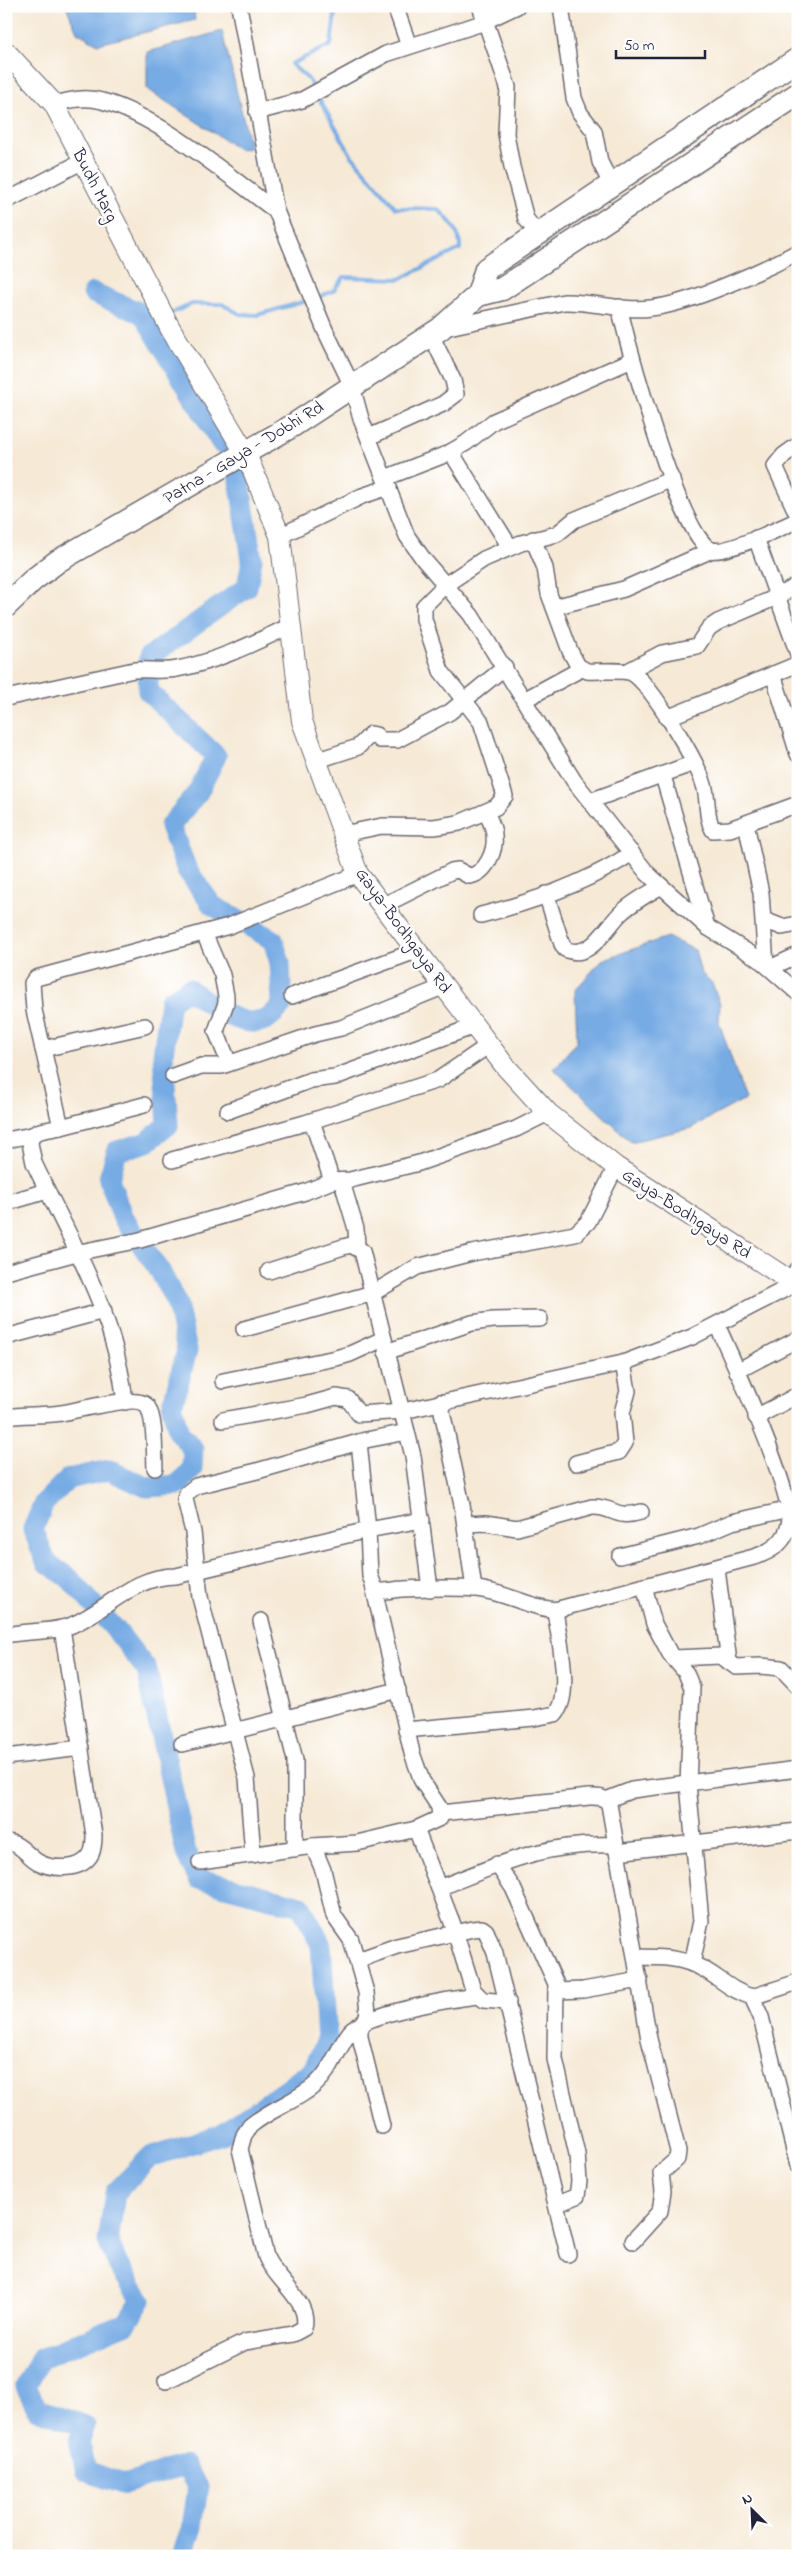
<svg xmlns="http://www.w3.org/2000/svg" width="804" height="2562" font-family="'Indie Flower',sans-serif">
<rect width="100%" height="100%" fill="#fff"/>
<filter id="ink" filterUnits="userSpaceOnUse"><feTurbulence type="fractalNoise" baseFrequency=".02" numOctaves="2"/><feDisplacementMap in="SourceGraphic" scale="10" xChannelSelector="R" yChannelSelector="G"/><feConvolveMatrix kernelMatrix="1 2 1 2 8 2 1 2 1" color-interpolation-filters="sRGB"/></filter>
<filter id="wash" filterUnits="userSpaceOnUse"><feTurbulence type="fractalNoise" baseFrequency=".0096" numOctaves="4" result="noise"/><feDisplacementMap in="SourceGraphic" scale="20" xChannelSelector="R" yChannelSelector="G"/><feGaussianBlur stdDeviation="1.12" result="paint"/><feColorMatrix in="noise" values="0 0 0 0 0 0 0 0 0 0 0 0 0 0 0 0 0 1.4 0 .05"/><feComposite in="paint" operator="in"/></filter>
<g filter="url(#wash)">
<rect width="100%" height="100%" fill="#f6e9d5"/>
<!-- water -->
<g fill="#77abe4" stroke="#4c6690">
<polygon points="66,6 213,6 213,9 194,12 195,20 98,44 77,32"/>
<polygon points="222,31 249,142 249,148 240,150 147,89 147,52"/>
<polygon points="667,937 695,950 701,973 712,983 720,1004 719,1022 745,1099 691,1128 631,1142 554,1069 577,1041 575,990 602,960"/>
</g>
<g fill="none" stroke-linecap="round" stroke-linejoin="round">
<!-- stream -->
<g stroke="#77abe4" stroke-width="4">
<polyline points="314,89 308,79 291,64 331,45 336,6"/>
<path d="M317 298 333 291 344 277 400 279 460 249C461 232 449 220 438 209L396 208 351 155 317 95"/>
<polyline points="170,314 192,304 222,304 240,314 257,315 310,300"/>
<polyline points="149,324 159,319"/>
</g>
<!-- river -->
<g stroke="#77abe4" stroke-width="21">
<polyline points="93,293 143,314 222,444"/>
<path d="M182 2556 192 2527 198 2487 185 2466 123 2484 86 2471 79 2441 85 2426 37 2409 26 2386 40 2359 127 2323 141 2300 119 2266 108 2242 115 2193 150 2157 222 2134 270 2101 313 2070 327 2041 321 1945 301 1906 199 1879 186 1853 147 1670 116 1630 69 1578 46 1562 33 1529 44 1503 68 1479 109 1470 146 1487 178 1485 192 1469 193 1449 179 1433 172 1407 187 1350 177 1304 160 1271 123 1218 109 1179 117 1151 147 1142 168 1125 163 1055 170 1001 188 989C208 1002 241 1032 267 1019 272 1016 278 1009 282 1005L280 963 273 940 212 905 187 870 170 826 198 792 216 756 148 691 149 657 247 587 252 560 238 473"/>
</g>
</g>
</g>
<g filter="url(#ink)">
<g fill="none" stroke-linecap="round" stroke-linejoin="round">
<defs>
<g id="street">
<polyline points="395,6 409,46"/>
<polyline points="480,6 508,87 506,134 512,167 526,219 538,234"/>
<polyline points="561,6 574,98 580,113 594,131 600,162 611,184"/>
<path d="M54 104C70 100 86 96 102 101 159 116 228 176 276 211L239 6"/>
<polyline points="257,112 302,100 386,54 479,24 517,6"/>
<polyline points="6,201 83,161"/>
<polyline points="276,211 325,330 352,386 361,419 407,536 424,560 471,615 574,781 648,874 707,927 759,959 798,993"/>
<path d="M619 307C628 344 680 540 712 550 726 554 783 527 798 520"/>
<path d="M444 328 564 302C593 301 623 312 651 308 690 304 762 271 798 252"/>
<polyline points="369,437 443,404 456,394 453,380 431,335"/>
<polyline points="798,445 784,455 775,466 798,516"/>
<polyline points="451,452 510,547"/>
<polyline points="385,478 447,454 466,443 494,421 632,360"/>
<polyline points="280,536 362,496 389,487"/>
<polyline points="756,538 798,654"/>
<path d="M533 539 545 568 549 594 570 651 578 666 587 671C597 672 624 669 632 673 651 684 698 763 704 785 709 800 705 816 713 830L730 829 798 804"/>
<polyline points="554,607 624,589 712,550"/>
<polyline points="628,671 662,653 697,646 709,628 718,622 777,597 798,585"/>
<polyline points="773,674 798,754"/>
<path d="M6 698 134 670C149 669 162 672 177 669 216 662 254 643 290 626"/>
<polyline points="524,700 581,669"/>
<polyline points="667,718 798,664"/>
<polyline points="315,761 358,747 371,734 376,735 380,740 397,740 450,712 505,667"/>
<polyline points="663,776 707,927"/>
<polyline points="590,801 694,763"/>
<polyline points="746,824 761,893 766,965"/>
<polyline points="343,834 382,826 434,827 459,823 496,807 505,796 481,722 441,671 424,619 424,606 445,585 484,559 521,543 557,534 574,520 672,479"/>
<path d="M546 894 562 944 565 949C591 962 607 925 622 912 633 902 648 894 661 886"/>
<path d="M382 906 452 871 458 870 469 876C486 874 496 851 494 835 494 827 489 819 486 812"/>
<path d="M481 915C533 902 587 883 632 853"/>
<polyline points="764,920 782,927 798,924"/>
<polyline points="204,933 222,975 226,996 226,1003 216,1031 229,1063"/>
<polyline points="770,968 798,955"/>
<polyline points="292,996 416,951"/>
<polyline points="43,1049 145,1026"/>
<polyline points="173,1076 201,1066 222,1066 315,1034 341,1028 445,986"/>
<polyline points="228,1111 311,1080 335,1077 475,1026"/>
<polyline points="312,1121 332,1181"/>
<polyline points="61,1127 144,1105"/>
<polyline points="6,1140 32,1135"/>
<polyline points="172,1160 305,1123 438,1080 489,1045"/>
<polyline points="342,1182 356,1229 357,1247"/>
<polyline points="6,1203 47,1191"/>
<polyline points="269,1271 343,1247 351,1245 362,1251 413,1456 430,1589"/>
<polyline points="6,1272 80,1252 140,1240 305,1192 332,1181 350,1180 419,1163 516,1129 548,1113"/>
<polyline points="790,1280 798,1269"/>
<polyline points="244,1329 373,1293 417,1267 472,1253 575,1234 588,1222 616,1167"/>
<polyline points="6,1337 104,1311"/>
<polyline points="386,1352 472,1323 493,1320 540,1319"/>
<polyline points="737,1371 798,1339"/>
<polyline points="223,1381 336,1358 350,1354 383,1339"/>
<path d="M125 1402C115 1311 72 1244 34 1163L30 1143 32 1135 40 1131 61 1127 34 1010 32 983 36 978 229 926 358 874"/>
<polyline points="440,1402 462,1505 474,1589"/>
<path d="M6 1417C24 1414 43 1416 61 1413 76 1411 138 1393 147 1406 156 1419 154 1452 155 1468"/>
<polyline points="756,1417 798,1395"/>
<polyline points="223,1420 307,1405 336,1397 348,1399 359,1414 403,1411 623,1363 692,1337 795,1284"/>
<path d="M359 1442 368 1530 370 1576 376 1590C386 1593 393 1589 403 1589 427 1588 453 1587 477 1589 504 1592 528 1607 555 1610L754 1557C770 1552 785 1543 789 1525 796 1497 732 1358 717 1325"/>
<polyline points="576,1463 619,1452 625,1443 622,1413 628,1391 623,1363"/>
<path d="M465 1524 486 1523 517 1528 592 1507C614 1506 615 1520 641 1512"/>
<polyline points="620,1556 699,1536 732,1522 790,1509"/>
<polyline points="717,1569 729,1662"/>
<polyline points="644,1586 654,1624 670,1654 686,1673 692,1688 688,1784 701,1921 692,1964"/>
<polyline points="261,1621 295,1760 295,1849"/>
<path d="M6 1635C25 1631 57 1632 72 1625 108 1610 132 1576 176 1576L368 1530 422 1520"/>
<polyline points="673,1658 721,1656 736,1667 761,1666 781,1668 798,1686"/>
<path d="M406 1730 534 1718 555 1714C573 1695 558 1635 555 1610"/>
<polyline points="182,1744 398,1690"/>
<polyline points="6,1757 81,1748"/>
<polyline points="606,1800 632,1790 798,1769"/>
<path d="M441 1813 589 1797C597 1797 604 1796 609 1804L649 2039 678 2151 677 2159 661 2173 663 2191 660 2211 633 2241"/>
<polyline points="416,1829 453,1925 473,1990 483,2000 508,2002"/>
<path d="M6 1842C21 1843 26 1855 38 1862 53 1870 82 1871 91 1854 94 1848 94 1841 94 1835L62 1628"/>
<polyline points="313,1846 323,1870 334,1916 351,1940 366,1992 368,2014 360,2030 360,2037 382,2126"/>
<polyline points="617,1852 798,1831"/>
<polyline points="253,1855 247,1778 200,1597 193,1532 185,1499 187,1493 196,1486 257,1471 366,1440 407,1432"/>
<polyline points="200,1862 313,1846 357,1843 416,1829 440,1818 439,1807 422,1781 412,1753 373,1585"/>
<polyline points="497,1864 513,1888 556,1984 555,2059 577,2154 579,2182 577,2196 558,2204"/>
<path d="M439 1888C502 1863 546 1842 616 1845"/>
<path d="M636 1957C660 1957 683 1957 705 1970 722 1980 732 1991 752 1997L761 2017 798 2166"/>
<polyline points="358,1960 397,1946 473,1929 482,1928 486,1931 495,1953 568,2254"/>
<polyline points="557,1991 583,1990 640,1980"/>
<polyline points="752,1997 798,1982"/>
<path d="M166 2381 245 2342 293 2334 304 2328C311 2301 275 2280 266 2257L240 2149 244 2135 250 2126C270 2109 295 2102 315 2085 332 2070 337 2049 350 2032 366 2013 452 1999 477 1996"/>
</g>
<polyline id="secondary" points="6,52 54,104 170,328 246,454 280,536 302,721 358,874 505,1066 548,1113 616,1167 798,1286"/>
<g id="primary">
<polyline points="478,295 486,269 798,59"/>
<polyline points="6,606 33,580 58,561 292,426 440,329 478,295 502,289 798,94"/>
</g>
</defs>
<!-- street casing -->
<use href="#street" stroke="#6c6871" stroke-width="18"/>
<!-- secondary casing -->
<use href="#secondary" stroke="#6c6871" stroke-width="22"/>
<!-- primary casing -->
<use href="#primary" stroke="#6c6871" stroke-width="25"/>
<!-- street -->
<use href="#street" stroke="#fff" stroke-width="15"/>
<!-- secondary -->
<use href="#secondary" stroke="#fff" stroke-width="20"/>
<!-- primary -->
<use href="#primary" stroke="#fff" stroke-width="22"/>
</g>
</g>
<g text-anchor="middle" stroke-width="4.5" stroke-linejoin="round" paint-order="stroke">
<!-- street labels -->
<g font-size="18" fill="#22223b" stroke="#fff">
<text transform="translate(96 185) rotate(63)" y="6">Budh Marg</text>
<text transform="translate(243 452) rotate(-31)" y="6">Patna - Gaya - Dobhi Rd</text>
<text transform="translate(404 930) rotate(54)" y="6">Gaya-Bodhgaya Rd</text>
<text transform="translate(687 1213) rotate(33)" y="6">Gaya-Bodhgaya Rd</text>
</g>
</g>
<!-- margin -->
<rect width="804" height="2562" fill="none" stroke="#fff" stroke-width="25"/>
<!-- north arrow -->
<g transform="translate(752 2510) rotate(336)" stroke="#ffffff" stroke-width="4" paint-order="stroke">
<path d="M0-4L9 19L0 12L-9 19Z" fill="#22223b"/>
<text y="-8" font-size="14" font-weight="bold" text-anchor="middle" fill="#22223b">N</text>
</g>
<!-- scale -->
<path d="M616 50v8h89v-8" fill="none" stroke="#22223b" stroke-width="2.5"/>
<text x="624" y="50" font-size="15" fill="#22223b" stroke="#ffffff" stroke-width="4" paint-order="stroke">50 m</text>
</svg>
